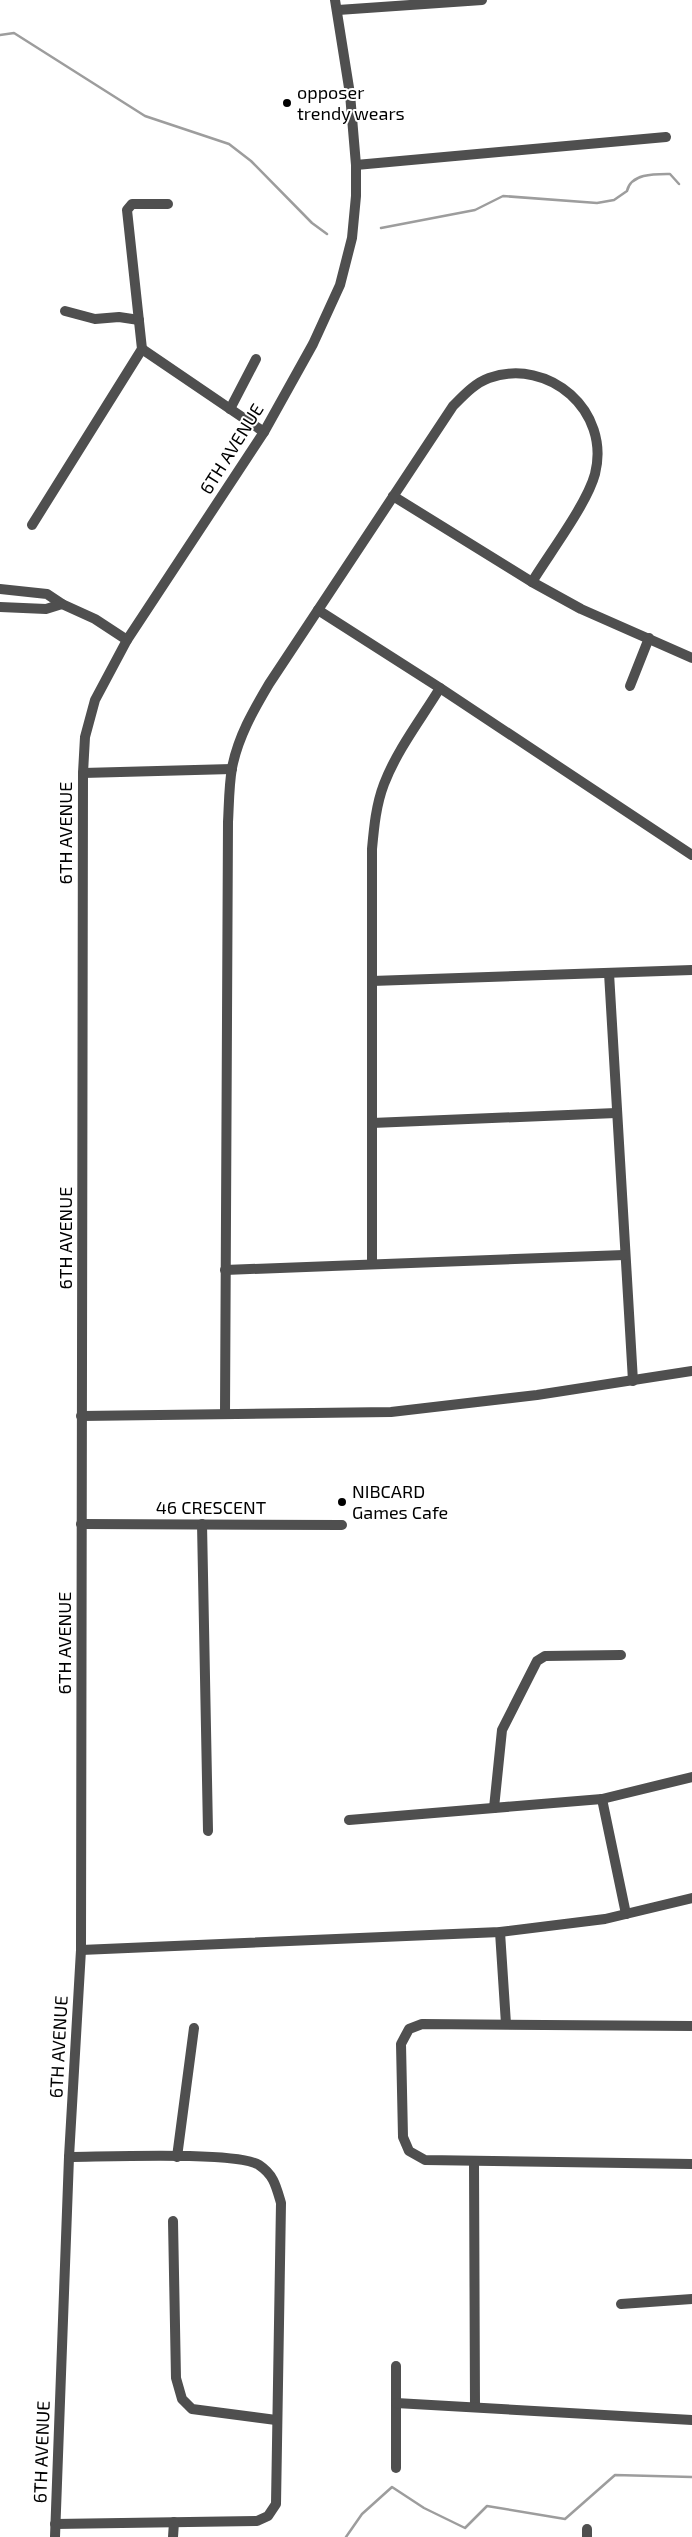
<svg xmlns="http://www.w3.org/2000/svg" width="692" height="2537" font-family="'Exo 2',sans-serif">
<rect width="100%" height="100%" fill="#fff"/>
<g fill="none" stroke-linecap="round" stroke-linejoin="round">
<!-- stream -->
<g stroke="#9d9d9d" stroke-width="2.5">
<polyline points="0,35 14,33 145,116 229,144 251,161 312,223 327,234"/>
<path d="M381 228 475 210 503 196 597 203 614 200 627 191C631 173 656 174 670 174L679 184"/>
<polyline points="346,2537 362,2514 392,2487 424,2508 465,2528 487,2506 565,2519 615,2475 692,2477"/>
</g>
<!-- minor -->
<g stroke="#4f4f4f" stroke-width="10">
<polyline points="356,165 666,137"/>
<polyline points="65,311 95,319 119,317 139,320"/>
<polyline points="142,349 264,432"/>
<polyline points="230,409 256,359"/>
<polyline points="393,496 532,582 581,609 692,658"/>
<polyline points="32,525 142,349 127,210 132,204 168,204"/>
<polyline points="0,589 47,594 62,604 95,619 127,640"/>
<polyline points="0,607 46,609 62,604"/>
<polyline points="318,610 440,688 692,855"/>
<polyline points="630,686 649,638"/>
<polyline points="83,773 232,769"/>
<polyline points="609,973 633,1381"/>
<polyline points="372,981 692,970"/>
<polyline points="372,1123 616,1113"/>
<path d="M372 1263V849C374 827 376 805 384 784 397 750 421 719 440 688"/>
<polyline points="225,1270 624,1255"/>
<path d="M225 1414 228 822C229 804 229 785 232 768 238 737 253 711 269 684L453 406C464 395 475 383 489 378 549 357 611 411 595 474 587 504 549 554 532 582"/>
<polyline points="81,1416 391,1412 537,1395 692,1371"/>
<polyline points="81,1524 342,1525"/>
<polyline points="202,1524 208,1831"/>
<polyline points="602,1799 626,1914"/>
<polyline points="494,1808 502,1730 537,1661 545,1656 621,1655"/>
<polyline points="349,1820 602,1799 692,1777"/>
<polyline points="500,1932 506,2024"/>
<polyline points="81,1950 500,1932 605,1919 692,1898"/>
<polyline points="692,2026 422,2024 409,2029 401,2044 403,2137 409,2151 425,2160 692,2164"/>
<polyline points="177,2157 194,2028"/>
<polyline points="474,2162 475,2407"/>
<polyline points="173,2221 176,2378 182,2399 192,2409 276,2420"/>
<polyline points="621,2304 692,2299"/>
<polyline points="396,2366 396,2468"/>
<polyline points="396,2403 692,2420"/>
<path d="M55 2524 257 2521 268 2516 276 2504 281 2203C276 2186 274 2175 259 2165 237 2151 102 2157 69 2157"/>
<polyline points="173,2537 174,2522"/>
<polyline points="587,2537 587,2529"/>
</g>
<!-- tertiary -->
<g stroke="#4f4f4f" stroke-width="10">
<polyline points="338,10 482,0"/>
<polyline points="55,2537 69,2157 81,1950 83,773 85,737 95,700 127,640 264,432 313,344 340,285 352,238 356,196 356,165 350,94 335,0"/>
</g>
</g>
<!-- markers -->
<g fill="#000" stroke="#fff" stroke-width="2">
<circle cx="287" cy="103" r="5"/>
<circle cx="342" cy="1502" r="5"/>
</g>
<g text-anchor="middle" stroke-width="4" stroke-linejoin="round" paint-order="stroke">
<!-- poi labels -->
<g font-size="18" fill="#000" stroke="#fff" text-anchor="start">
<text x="297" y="99">opposer<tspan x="297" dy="21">trendy wears</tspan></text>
<text x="352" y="1498">NIBCARD<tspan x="352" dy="21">Games Cafe</tspan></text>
</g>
<!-- street labels -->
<g font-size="18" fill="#000" stroke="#fff">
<text transform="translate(232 449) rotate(-58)" y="6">6TH AVENUE</text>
<text transform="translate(66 833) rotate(-90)" y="6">6TH AVENUE</text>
<text transform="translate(66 1238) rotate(-90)" y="6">6TH AVENUE</text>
<text x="211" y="1514">46 CRESCENT</text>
<text transform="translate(65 1643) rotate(-90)" y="6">6TH AVENUE</text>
<text transform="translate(59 2047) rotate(-87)" y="6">6TH AVENUE</text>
<text transform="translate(42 2452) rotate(-88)" y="6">6TH AVENUE</text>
</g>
</g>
</svg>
